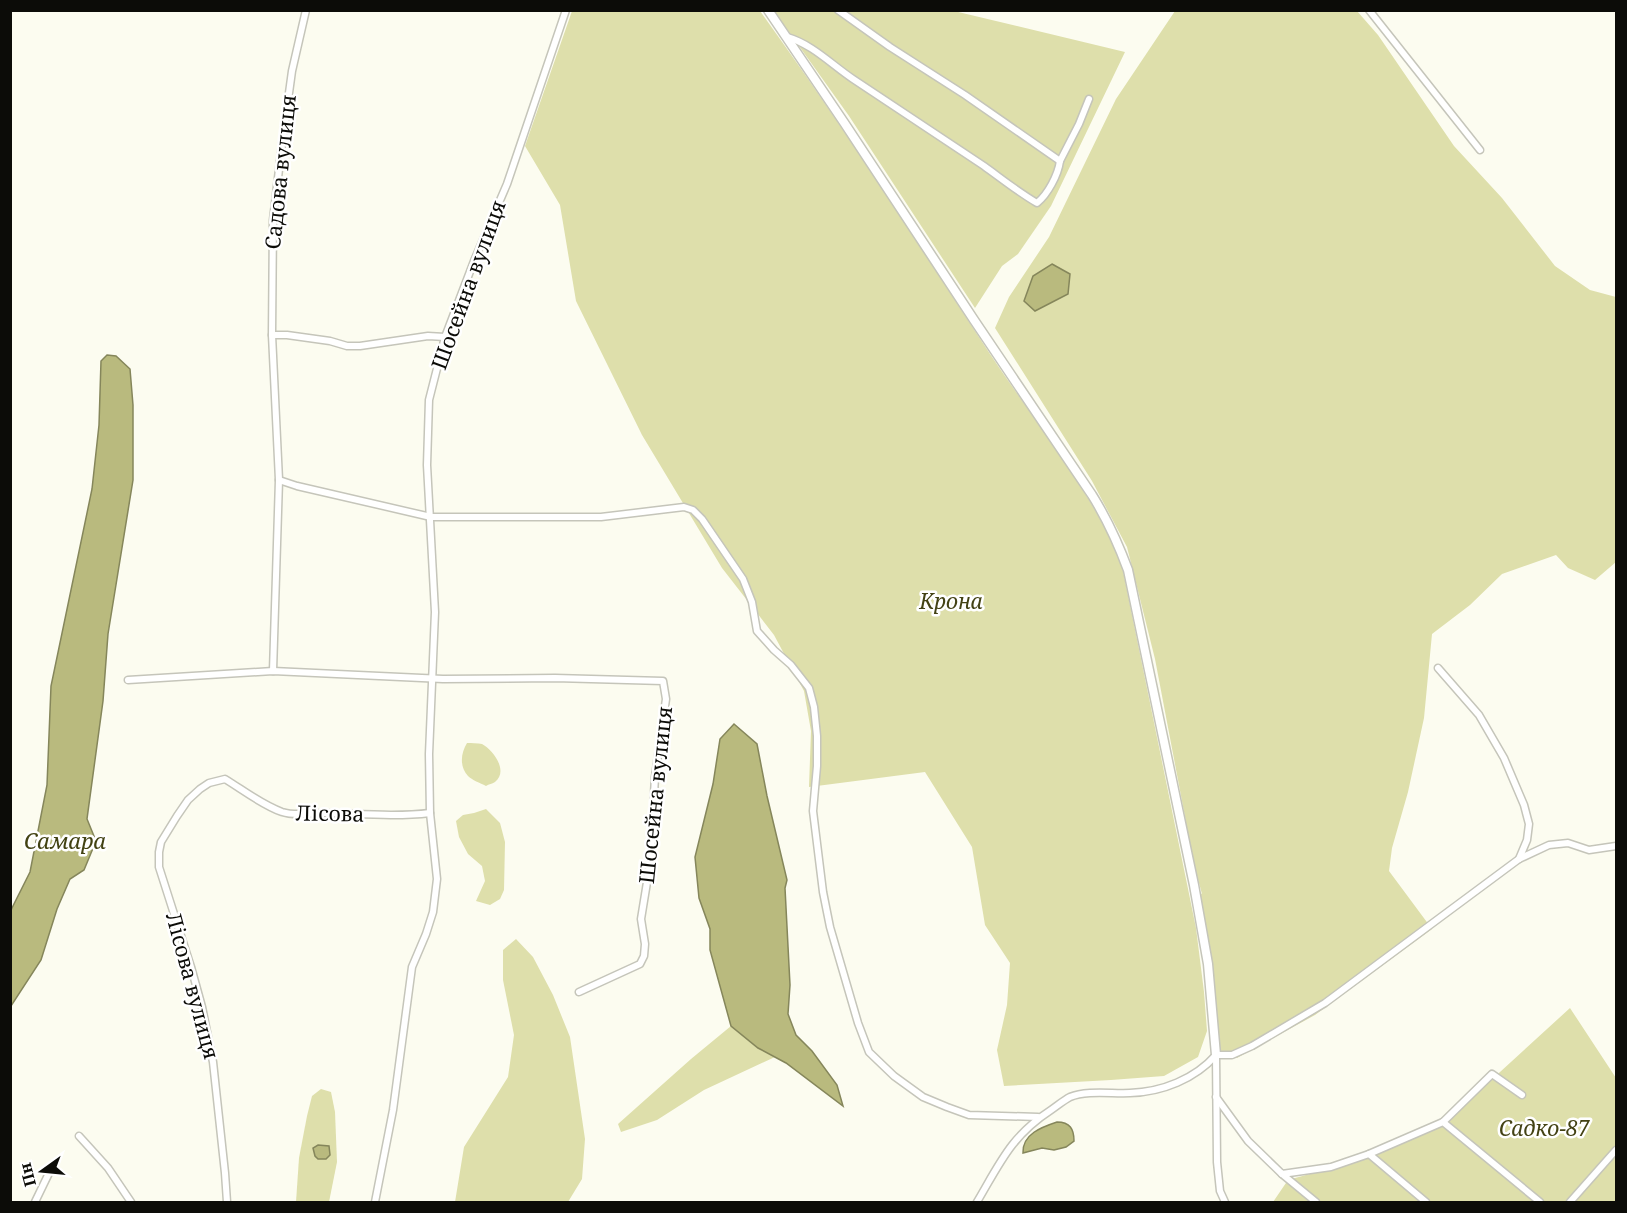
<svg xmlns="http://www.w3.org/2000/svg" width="1627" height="1213" font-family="'Noto Serif',serif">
<rect width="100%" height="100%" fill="#fcfcf0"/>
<!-- green -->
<g fill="#dedfab">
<path d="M572 11H760C788 50 816 90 843 130 893 204 941 279 990 354 1035 422 1088 486 1121 561L1196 928 1204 992 1207 1031 1198 1057 1164 1076 1111 1080 1004 1086 997 1050 1007 1005 1010 963 985 925 972 847 925 772 809 787 811 731 804 691 774 635 722 568 642 435 576 301 560 205 525 146Z"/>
<polygon points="774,11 954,11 1125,52 1051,206 1018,254 1002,266 975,308 849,116"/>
<polygon points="1175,11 1357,11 1378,35 1454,146 1502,198 1555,266 1590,290 1616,297 1616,562 1595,580 1568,568 1556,555 1502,574 1470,605 1432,634 1424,718 1408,792 1392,848 1389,871 1432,929 1315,1015 1237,1058 1219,1051 1197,891 1202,894 1182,821 1186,822 1155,659 1127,547 1092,481 995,328 1009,297 1049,237 1116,99"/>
<path d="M467 743C471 743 478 743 482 744 493 750 509 771 495 782 492 784 489 784 486 786 480 783 472 780 468 776 459 766 461 753 467 743Z"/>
<polygon points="486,809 500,823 505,842 504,890 500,899 490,905 476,901 485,881 482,866 468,854 459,837 456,821 463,815 474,813"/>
<polygon points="516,939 533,957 553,995 570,1037 585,1139 582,1179 568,1202 455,1202 464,1147 508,1077 514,1035 503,980 503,950"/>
<polygon points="1570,1008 1616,1078 1616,1202 1273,1202 1288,1180 1360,1160 1442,1125"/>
<polygon points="731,1026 758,1048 775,1057 704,1090 657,1120 621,1132 618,1124 691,1059"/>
<polygon points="321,1089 331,1092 335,1112 337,1162 329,1202 296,1202 299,1158 307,1116 312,1096"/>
</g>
<!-- water -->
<g fill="#b9ba7e" stroke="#85865b" stroke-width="1.5">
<polygon points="1052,264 1070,274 1068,294 1035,311 1024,301 1033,276"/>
<polygon points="107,355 116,356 130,369 133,405 133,480 108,634 103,701 87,819 96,841 84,870 70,879 57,909 41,960 11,1006 11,910 30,872 47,785 51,686 92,489 99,425 101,361"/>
<polygon points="734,724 757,744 767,796 787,880 785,888 790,985 788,1014 796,1035 812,1051 837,1085 843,1106 786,1063 758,1048 731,1026 710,950 710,929 699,898 695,857 713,784 720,739"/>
<path d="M1057 1122C1070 1122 1074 1129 1074 1141L1066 1147 1054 1150 1042 1148 1023 1153C1022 1134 1042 1127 1057 1122Z"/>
<polygon points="318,1145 329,1146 330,1155 326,1159 318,1159 315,1156 313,1148"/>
</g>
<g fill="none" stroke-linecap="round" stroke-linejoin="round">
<defs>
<g id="street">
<polyline points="838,10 890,47 965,95 1060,161"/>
<polyline points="1369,10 1480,150"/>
<path d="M787 37C812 44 832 65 853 79 897 108 941 137 984 166 1002 179 1018 192 1037 203 1048 194 1058 175 1060 161L1079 124 1089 99"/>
<polyline points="272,335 287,335 330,341 347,346 360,346 428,336 445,337"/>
<polyline points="279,480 297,486 431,517 601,517 684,507 693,510 702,519 743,579 752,602 757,631 774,650 791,665 809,688 814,707 817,736 817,766 813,811 823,892 830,927 858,1023 869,1052 894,1076 923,1097 947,1107 969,1115 1038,1117"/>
<polyline points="1438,668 1479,715 1504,758 1524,805 1529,824 1527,840 1519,859"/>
<polyline points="273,671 279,480 272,335 273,220 282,144 292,71 306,10"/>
<polyline points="128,680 273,671 443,679 555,678 663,681 666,699 655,777 650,864 641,919 645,944 644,956 640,964 579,992"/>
<polyline points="1216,1055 1232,1055 1252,1046 1325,1003 1519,859 1549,845 1568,843 1589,850 1616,846"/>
<polyline points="1216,1055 1217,1162 1220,1191 1225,1202"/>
<polyline points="1216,1097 1248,1141 1282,1174 1331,1167 1369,1154 1426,1202"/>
<polyline points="1443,1122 1492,1074 1522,1095"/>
<polyline points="79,1136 108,1168 131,1202"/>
<polyline points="1369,1154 1443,1122 1540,1202"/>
<polyline points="1282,1174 1316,1202"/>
<polyline points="35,1202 50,1171"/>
<path d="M227 1202 225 1173 213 1062 202 1007 191 967 159 867V852L161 842 177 816 188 800 200 789 209 783 225 779C243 790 262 805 282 812 298 817 311 812 328 813 362 814 397 817 430 813"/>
<polyline points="375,1202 393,1110 412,967 426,934 433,912 437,879 430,813 429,754 435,612 427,465 429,400 445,337 474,261 507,184 566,10"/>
<path d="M977 1202C1000 1163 1011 1136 1051 1110 1057 1106 1064 1100 1070 1097 1087 1090 1112 1094 1130 1093 1162 1092 1195 1079 1216 1055"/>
<polyline points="1570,1202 1616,1150"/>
</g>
<path id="secondary" d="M768 10 845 124 974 320 1092 495C1107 519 1118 543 1128 570L1194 885 1208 964 1216 1055"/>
</defs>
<!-- street casing -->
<use href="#street" stroke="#c5c5ba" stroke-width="9"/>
<!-- secondary casing -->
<use href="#secondary" stroke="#c5c5ba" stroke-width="11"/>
<!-- street -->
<use href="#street" stroke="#fff" stroke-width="6"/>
<!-- secondary -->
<use href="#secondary" stroke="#fff" stroke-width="8"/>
</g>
<g text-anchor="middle" stroke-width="5" stroke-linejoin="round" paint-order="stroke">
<!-- street labels -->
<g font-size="21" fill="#0c0c08" stroke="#fff">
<text transform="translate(281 172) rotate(-84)" y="7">Садова вулиця</text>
<text transform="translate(469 285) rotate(-70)" y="7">Шосейна вулиця</text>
<text transform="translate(656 795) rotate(-84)" y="7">Шосейна вулиця</text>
<text transform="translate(330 814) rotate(1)" y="7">Лісова</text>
<text transform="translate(192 986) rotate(75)" y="7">Лісова вулиця</text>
</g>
<!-- park labels -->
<g font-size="21" font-style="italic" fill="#434214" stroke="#fff">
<text x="951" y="609">Крона</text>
<text x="1544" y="1136">Садко-87</text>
</g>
<!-- water labels -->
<g font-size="22" font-style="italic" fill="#424213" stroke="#fff">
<text x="65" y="849">Самара</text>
</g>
</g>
<!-- border -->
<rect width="1627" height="1213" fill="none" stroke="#0c0c08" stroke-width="24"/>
<!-- north arrow -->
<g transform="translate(42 1171) rotate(255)" stroke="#ffffff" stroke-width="4.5" paint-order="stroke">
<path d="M0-4.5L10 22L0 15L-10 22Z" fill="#0c0c08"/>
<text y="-9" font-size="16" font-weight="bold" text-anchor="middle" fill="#0c0c08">Пн</text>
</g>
</svg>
